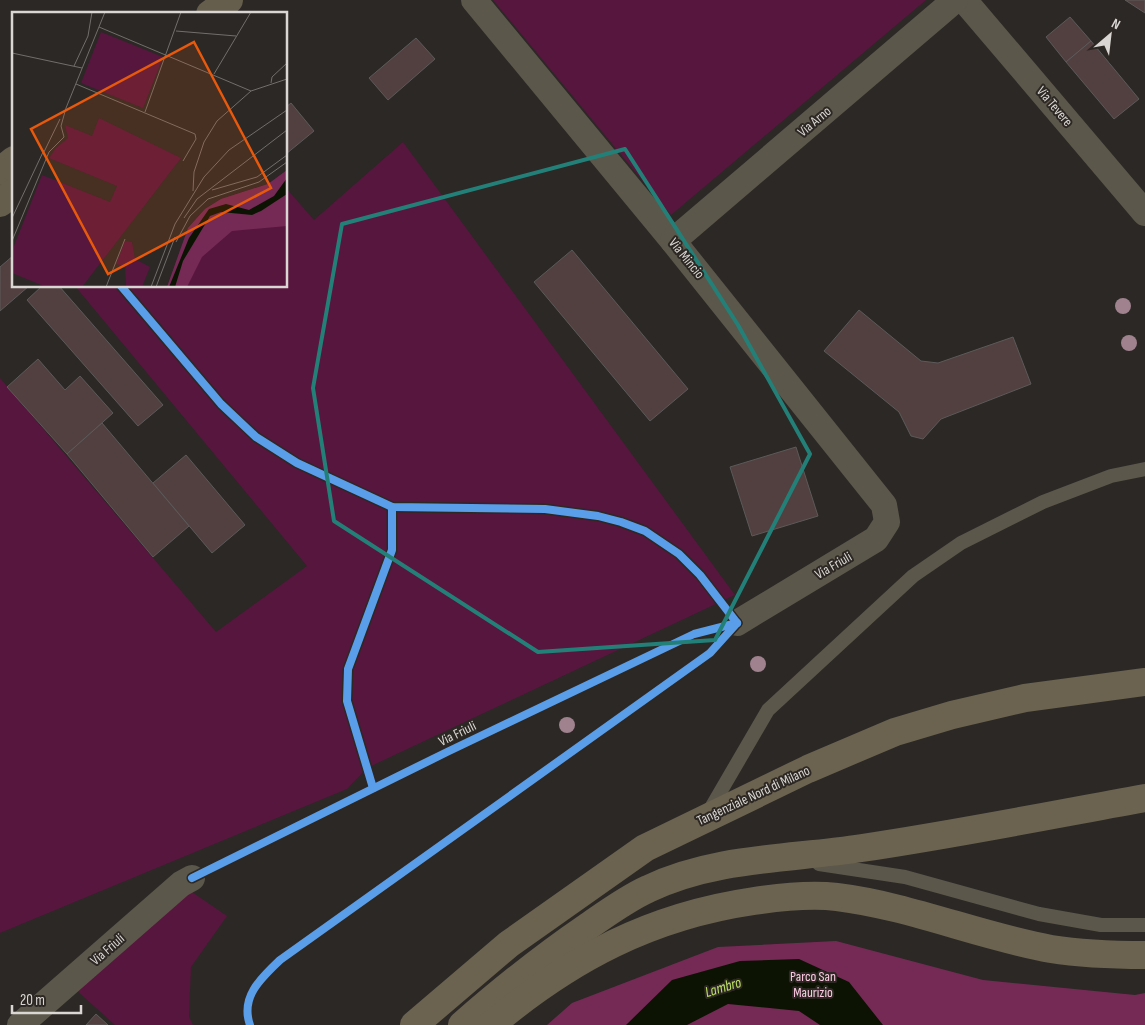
<svg xmlns="http://www.w3.org/2000/svg" width="1145" height="1025" font-family="'Sofia Sans Condensed',sans-serif">
<rect width="100%" height="100%" fill="#2b2826"/>
<!-- green -->
<g fill="#57163d">
<polygon points="493,0 926,0 671,215"/>
<polygon points="403,142 735,595 367,768 347,789 0,933 0,378 216,632 307,566 75,286 286,286 286,188 314,220"/>
<polygon points="189,890 227,916 191,967 189,1017 193,1025 115,1025 75,989"/>
</g>
<!-- forest -->
<polygon fill="#742a55" points="836,941 983,980 1135,995 1145,993 1145,1025 547,1025 572,1003 718,947"/>
<!-- water -->
<polygon fill="#0c1303" points="799,959 849,982 883,1025 820,1025 799,1011 728,1004 687,1025 626,1025 672,980 740,961"/>
<!-- building -->
<g fill="#524040" stroke="#5c5a59">
<polygon points="1125,0 1145,0 1145,13"/>
<polygon points="1070,17 1091,41 1066,62 1046,37"/>
<polygon points="416,38 435,59 388,100 369,78"/>
<polygon points="1091,41 1139,99 1114,119 1066,62"/>
<polygon points="291,103 314,131 286,154 286,107"/>
<polygon points="572,250 688,389 650,421 534,282"/>
<polygon points="14,255 14,286 29,286 0,311 0,267"/>
<polygon points="42,286 59,286 163,405 138,426 27,300"/>
<polygon points="859,310 921,361 938,363 1013,337 1031,384 941,419 923,439 911,436 899,412 824,351"/>
<polygon points="38,359 65,390 80,376 113,413 67,454 7,387"/>
<polygon points="102,423 189,526 153,557 67,454"/>
<polygon points="796,447 818,516 752,536 730,467"/>
<polygon points="186,455 245,525 212,553 153,483"/>
<polygon points="96,1014 108,1025 86,1025"/>
</g>
<g fill="none" stroke-linecap="round" stroke-linejoin="round">
<!-- lane -->
<g stroke="#5c574b" stroke-width="14">
<polyline points="708,813 768,710 913,576 961,543 1043,502 1111,476 1145,469"/>
<polyline points="819,864 905,877 1039,914 1101,925 1145,925"/>
</g>
<!-- street -->
<g stroke="#5c574b" stroke-width="26">
<polyline points="474,0 673,241 884,505 887,522 876,539 737,623"/>
<polyline points="964,0 1145,213"/>
<polyline points="673,241 955,0"/>
<polyline points="20,1025 181,884 192,878"/>
</g>
<!-- primary -->
<g stroke="#655e4c" stroke-width="28">
<polyline points="210,14 229,0"/>
<polyline points="0,171 14,160"/>
<polyline points="0,203 14,192"/>
</g>
<!-- highway -->
<g stroke="#6b634f" stroke-width="28">
<polyline points="414,1025 509,944 645,848 808,769 895,732 952,715 1025,698 1145,682"/>
<path d="M462 1025C502 990 543 957 587 927 606 914 626 899 648 889 714 857 791 859 862 848 957 834 1051 815 1145 798"/>
<path d="M491 1025C571 958 651 916 754 901 781 897 810 894 837 897 910 906 979 936 1051 949 1082 954 1113 955 1145 955"/>
</g>
<defs>
<g id="cycleway">
<polyline points="121,286 221,404 256,437 297,463 392,507 545,509 598,516 621,522 645,531 679,554 700,575 737,623"/>
<polyline points="373,788 347,701 348,669 392,550 392,507"/>
<polyline points="192,878 447,752 694,634 737,623"/>
<path d="M250 1025C240 997 261 978 280 960L710 653 737 623"/>
</g>
</defs>
<!-- cycleway casing -->
<use href="#cycleway" stroke="#2d2824" stroke-width="11"/>
<!-- cycleway -->
<use href="#cycleway" stroke="#5a9eea" stroke-width="8"/>
</g>
<!-- trees -->
<g fill="#9f828e">
<circle cx="1123" cy="306" r="8"/>
<circle cx="1129" cy="343" r="8"/>
<circle cx="758" cy="664" r="8"/>
<circle cx="567" cy="725" r="8"/>
</g>
<!-- marked area -->
<path fill="none" stroke="#238078" stroke-width="4" stroke-linejoin="round" d="M625 149 738 325 810 454 715 640 538 652 334 521 313 388 342 224Z"/>
<g text-anchor="middle" stroke-width="4" stroke-linejoin="round" paint-order="stroke">
<!-- street labels -->
<g font-size="14" fill="#d9d6d3" stroke="#2d2824">
<text transform="translate(1055 106) rotate(50)" y="5">Via Tevere</text>
<text transform="translate(814 121) rotate(-40)" y="5">Via Arno</text>
<text transform="translate(687 258) rotate(51)" y="5">Via Mincio</text>
<text transform="translate(833 565) rotate(-30)" y="5">Via Friuli</text>
<text transform="translate(457 733) rotate(-26)" y="5">Via Friuli</text>
<text transform="translate(753 795) rotate(-25)" y="5">Tangenziale Nord di Milano</text>
<text transform="translate(107 949) rotate(-41)" y="5">Via Friuli</text>
</g>
<!-- park labels -->
<g font-size="14" fill="#fecce4" stroke="#2d2824">
<text x="813" y="981">Parco San<tspan x="813" dy="16">Maurizio</tspan></text>
</g>
<!-- water labels -->
<g font-size="15" font-style="italic" fill="#bee363" stroke="#2d2824">
<text transform="translate(723 987) rotate(-17)" y="5">Lambro</text>
</g>
</g>
<!-- overview -->
<g transform="translate(12 12)">
<rect width="275" height="275" fill="#2b2826"/>
<path d="M89 20 151 45 131 96 69 71ZM87 106 169 146 70 275H34L0 261V239L30 163 98 190 105 174 37 146 44 136 56 126 53 113 80 124ZM275 158V275H155L176 216 193 197 209 187 256 172ZM113 229 120 230 123 247 138 255 130 275H114L113 254 104 252Z" fill="#57163d"/>
<path d="M275 158V214L220 219 190 245 175 275H155L176 216 193 197 209 187 256 172Z" fill="#742a55"/>
<path d="M275 166V182L249 199 240 203 209 200 198 204 171 249 163 275H157L177 226 197 197 214 192 237 198 262 184Z" fill="#0c1303"/>
<path fill="none" stroke="#716e6b" stroke-width="1" d="M87 15 239 79M164 19 224 24M0 41 70 56M62 54 76 24 80 0M202 62 239 0M259 71 260 65 275 51M64 72 183 122 184 127 171 149M133 100 169 0M31 142 48 107M200 178 245 165 275 143M181 179 182 160 192 130 205 109 239 79 275 67M0 206 32 138M172 206 185 187 275 118M0 229 37 140 52 125 49 114 54 96 93 0M164 230 178 204 196 187 247 170 275 150M94 275 113 227M139 275 163 212 192 165 217 138 275 98M144 275 163 225"/>
<path fill="#e8590c" fill-opacity="0.15" stroke="#e8590c" stroke-width="2.5" d="M182 30 259 176 96 262 19 117Z"/>
<rect width="275" height="275" fill="none" stroke="#d9d6d3" stroke-width="2.5"/>
</g>
<!-- north arrow -->
<g transform="translate(1110 35) rotate(28)" stroke="#2d2824" stroke-width="4" paint-order="stroke">
<path d="M0-4L9 19L0 12L-9 19Z" fill="#d9d6d3"/>
<text y="-8" font-size="14" font-weight="bold" text-anchor="middle" fill="#d9d6d3">N</text>
</g>
<!-- scale -->
<path d="M12 1005v8h69v-8" fill="none" stroke="#d9d6d3" stroke-width="2.5"/>
<text x="20" y="1005" font-size="15" fill="#d9d6d3" stroke="#2d2824" stroke-width="4" paint-order="stroke">20 m</text>
</svg>
